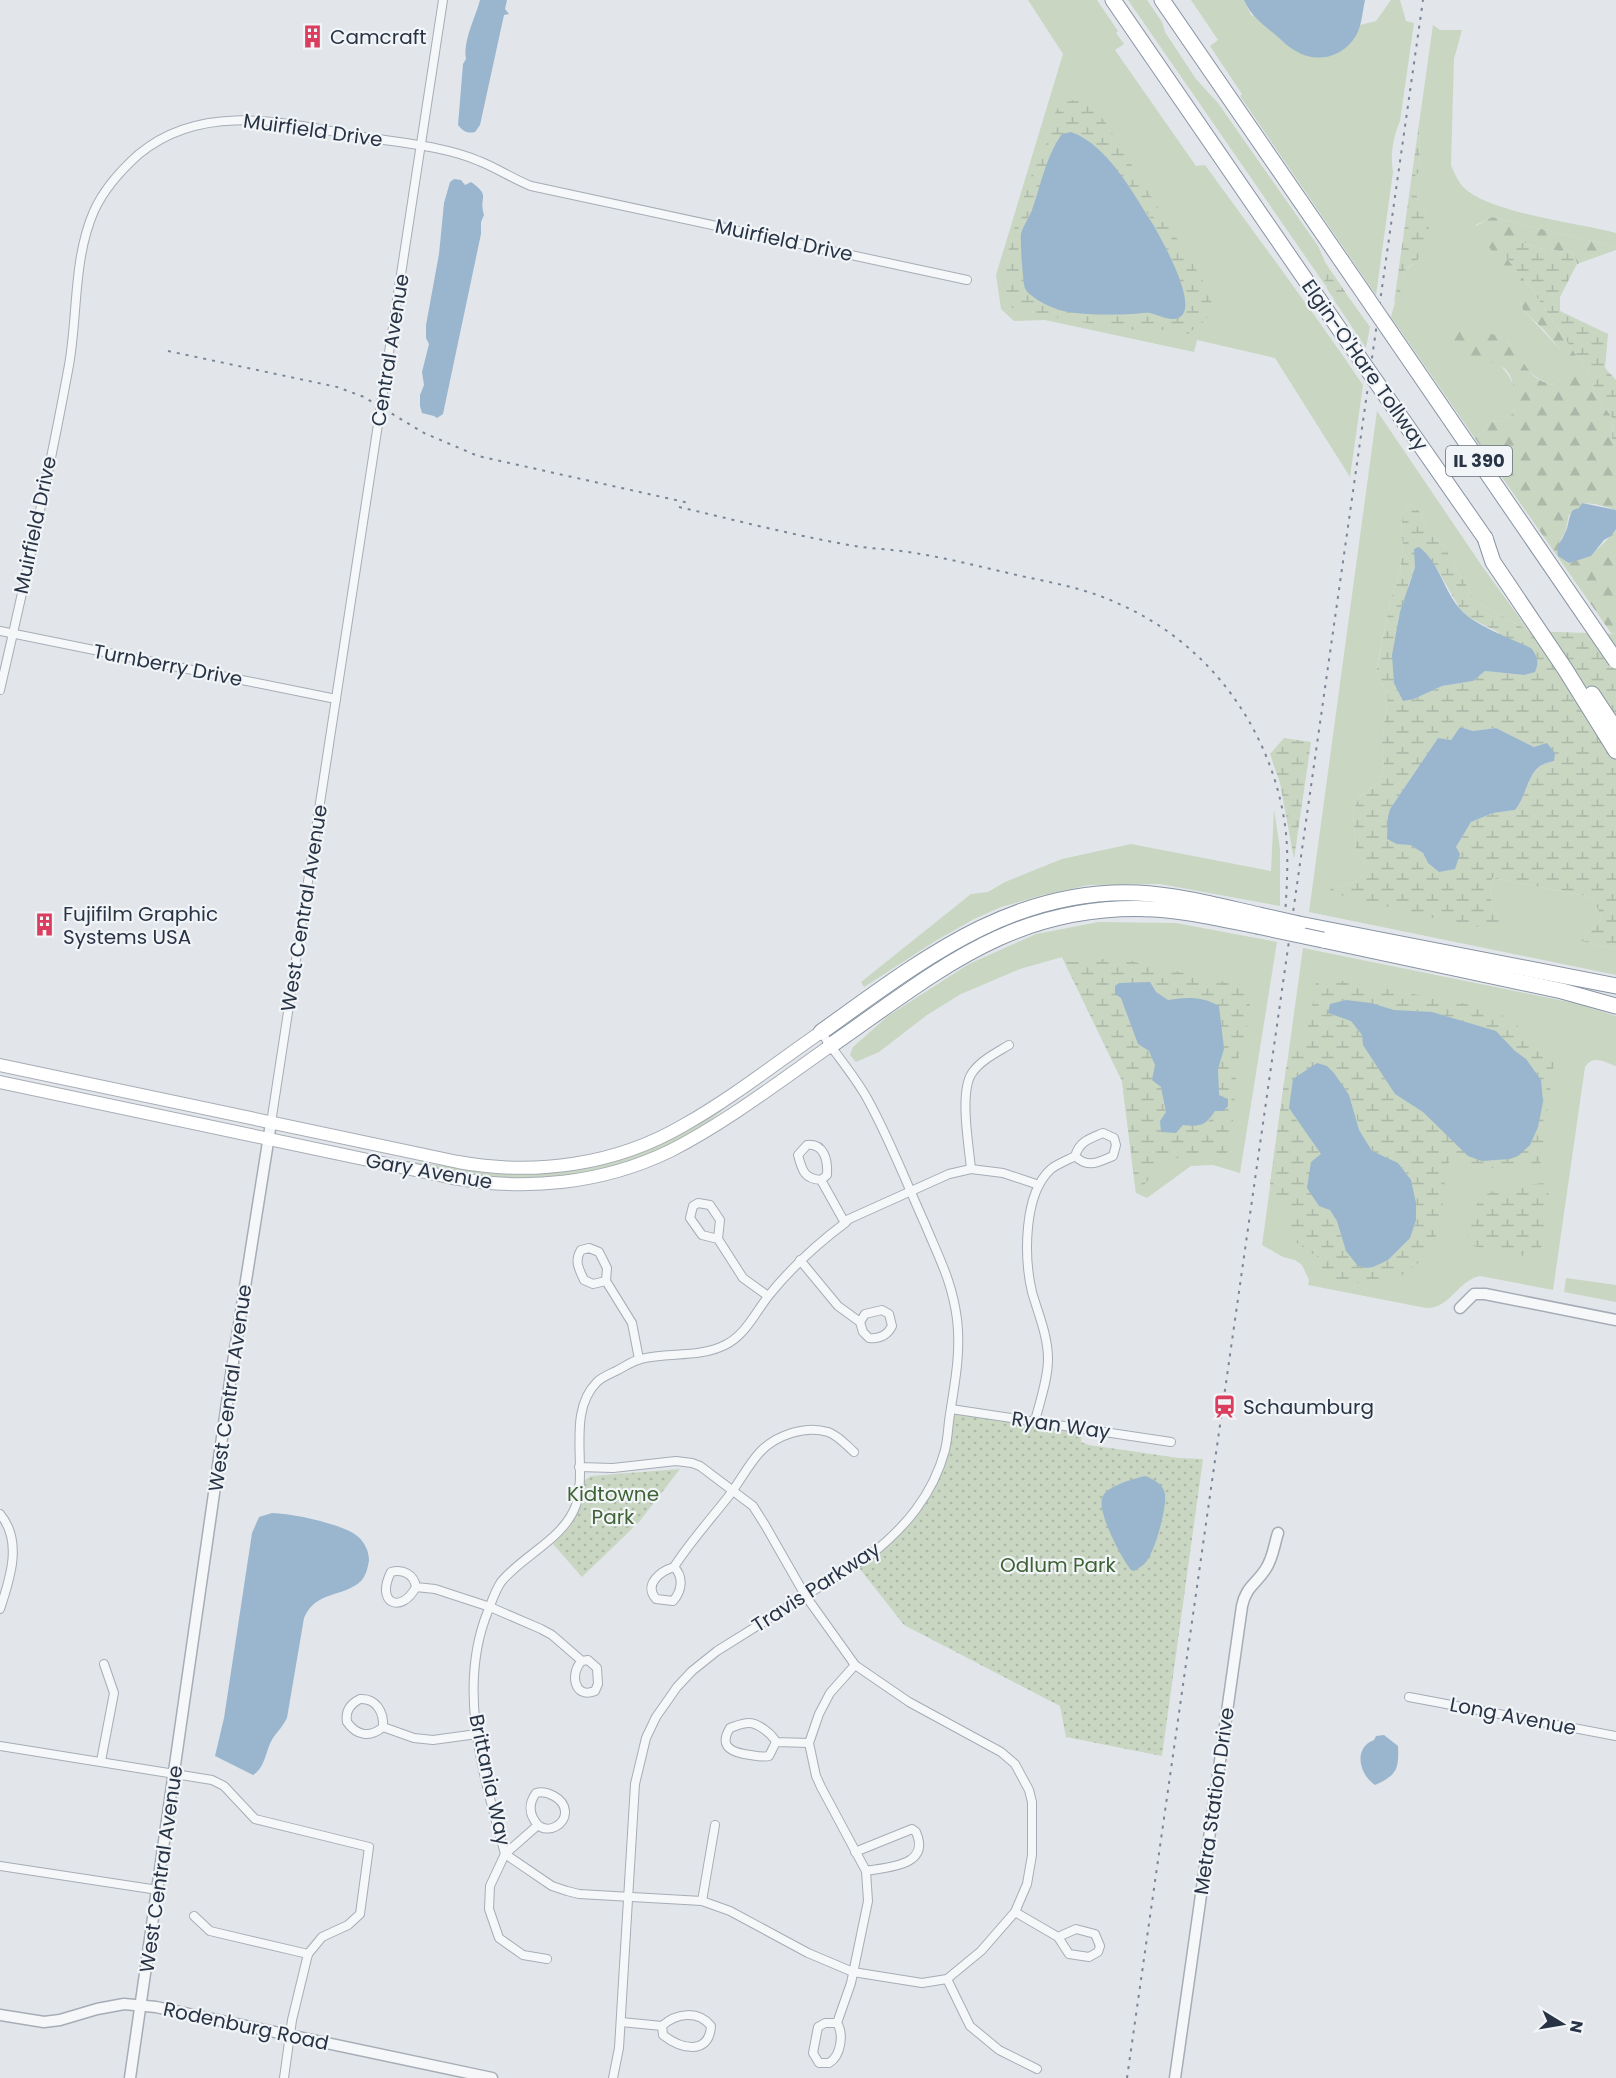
<svg xmlns="http://www.w3.org/2000/svg" width="1616" height="2078" font-family="Poppins,sans-serif">
<defs>
<pattern id="forest-firs" width="22" height="20" patternUnits="userSpaceOnUse" patternTransform="scale(1.5)"><rect width="22" height="20" fill="#c8d6c2"/><path d="M5 1l3.5 6h-7zM16 11l3.5 6h-7z" fill="#acb8a8"/></pattern>
<pattern id="wetland-marsh" width="20" height="14" patternUnits="userSpaceOnUse" patternTransform="scale(1.5)"><rect width="20" height="14" fill="#c8d6c2"/><path d="M1 5h8M5 5V1M11 12h8M15 12V8" fill="none" stroke="#acb8a8"/></pattern>
<pattern id="park-dots" width="8" height="8" patternUnits="userSpaceOnUse" patternTransform="scale(1.5)"><rect width="8" height="8" fill="#c8d6c2"/><path d="M2 2h.1M6 6h.1" fill="none" stroke="#acb8a8" stroke-width="1.8" stroke-linecap="round"/></pattern>
</defs>
<rect width="100%" height="100%" fill="#e2e6eb"/>
<!-- green -->
<g fill="#c8d6c2">
<path d="M1028 0H1097L1118 31 1116 33 1124 44 1115 50 1196 166 1205 165C1258 238 1312 310 1363 385L1350 477 1275 358 1197 340 1194 352 1045 320 1014 321 1001 309 996 275 1063 54Z"/>
<polygon points="1128,0 1147,0 1162,22 1165,32 1196,79 1218,103 1318,246 1325,262 1325,285"/>
<path d="M1191 0H1244L1251 15 1354 39 1360 25 1376 21 1391 0H1400L1406 21 1414 23 1400 121C1393 137 1390 155 1393 172L1376 295 1240 96 1242 94 1210 46 1218 40Z"/>
<path d="M1433 25 1440 30H1462L1454 59 1451 165C1455 175 1460 186 1469 192 1500 214 1577 223 1616 233V247L1492 217 1476 225 1519 295 1523 310 1560 349 1568 367 1562 377 1553 385C1529 379 1522 360 1508 341L1499 364C1516 382 1516 390 1513 414L1502 421 1488 422 1482 432 1474 437 1391 317C1395 301 1401 287 1404 271L1412 265 1429 218 1414 191V177L1420 170 1419 124Z"/>
<path d="M1332 297C1338 301 1345 305 1352 302L1370 327 1366 348Z"/>
<polygon points="1377,411 1482,566 1529,631 1476,602 1445,548 1427,529 1420,512 1411,505 1404,512 1401,528 1403,545 1400,572 1391,599 1376,671 1388,696 1382,739 1384,771 1375,786 1360,796 1353,810 1356,852 1365,862 1365,873 1354,882 1332,888 1500,919 1491,908 1492,878 1592,897 1602,918 1581,941 1616,949 1616,975 1309,912"/>
<polygon points="1274,809 1280,849 1280,906 1160,884 1089,885 1043,895 1001,907 974,919 937,940 864,987 861,982 971,894 988,892 1005,882 1062,859 1131,844 1271,871"/>
<path d="M1116 899 1176 903 1095 905 933 966C958 948 985 930 1014 919 1046 907 1082 903 1116 899Z"/>
<polygon points="1099,922 1176,923 1277,942 1240,1173 1213,1165 1191,1166 1147,1198 1136,1193 1122,1081 1062,957 1020,969 961,994 927,1015 879,1052 856,1062 850,1055 853,1047 888,1016 969,964 1036,934"/>
<path d="M1303 948 1579 1004 1616 1016V1066C1605 1062 1593 1054 1585 1067L1553 1290 1480 1276C1458 1280 1450 1309 1426 1308L1308 1285 1309 1280 1302 1265 1295 1260 1283 1257 1262 1245Z"/>
<path d="M742 1094C726 1107 709 1122 692 1133 641 1166 563 1183 503 1178 463 1176 425 1167 386 1158L503 1174 545 1173 580 1169 626 1157Z"/>
<polygon points="1566,1278 1616,1285 1616,1302 1564,1292"/>
</g>
<!-- forest -->
<path fill="url(#forest-firs)" d="M1492 217 1616 247V250L1577 264 1574 253 1543 249 1519 241 1505 256 1530 287 1593 380 1594 392 1613 419 1612 439 1616 443V510L1595 504 1582 503 1579 509 1569 515 1565 533 1561 539 1569 563C1576 560 1582 559 1588 556 1594 554 1613 534 1616 529V634L1611 633 1474 437 1482 432 1488 422 1502 421 1513 414C1522 342 1478 375 1451 343L1456 330C1473 330 1492 331 1507 341 1510 343 1513 348 1516 352 1528 368 1531 380 1553 385L1562 377 1567 367 1560 349 1543 329 1523 310 1519 295 1476 226Z"/>
<!-- wetland -->
<g fill="url(#wetland-marsh)" fill-rule="evenodd">
<path d="M1074 100 1085 103 1104 120 1210 292 1212 306 1206 320 1186 335H1175L1158 328 1128 330 1018 311 1008 305C1005 295 1002 284 1004 273 1010 236 1023 198 1036 163 1040 152 1050 141 1052 130 1054 123 1053 114 1058 108 1062 103 1069 101 1074 100ZM1081 136C1098 151 1114 165 1127 183 1146 207 1190 282 1185 312L1132 314 1066 312 1029 294 1025 287 1023 258 1020 247 1021 234 1031 211Z"/>
<polygon points="1419,124 1420,171 1414,177 1414,191 1429,218 1429,244 1423,255 1404,271 1400,293 1394,303"/>
<polygon points="1502,241 1519,241 1543,249 1574,253 1577,264 1560,297 1560,311 1608,334 1605,368 1616,380 1616,443 1612,440 1613,419 1594,392 1593,380 1530,287 1505,256"/>
<path d="M1325 262 1352 302C1341 307 1330 297 1326 286 1323 280 1325 269 1325 262Z"/>
<path d="M1411 505 1420 512 1427 529 1445 548 1476 602 1529 631 1616 634V949L1581 941 1602 918 1592 897 1492 878 1491 908 1500 919 1499 926 1470 927 1328 892 1332 888 1354 882 1365 873V862L1356 852 1353 810 1360 796 1375 786 1384 771 1382 739 1388 696 1376 672 1391 599 1400 572 1403 545 1401 528 1404 512ZM1424 552 1436 567 1460 609 1470 618 1498 632 1524 675 1485 671 1473 681 1442 686 1414 699 1408 586 1415 567ZM1460 727 1473 731 1496 728 1534 747 1554 761C1550 762 1543 764 1540 766 1527 777 1526 797 1515 810L1493 813 1471 822 1456 847 1428 863 1423 853 1410 845 1390 809 1438 738 1451 740Z"/>
<polygon points="1284,738 1311,742 1294,859 1280,783 1270,754"/>
<path d="M1062 957 1072 962 1125 957 1134 962 1190 974 1209 981 1241 982 1250 986 1252 995 1248 1013 1246 1043 1237 1061 1232 1135 1226 1157 1211 1150 1183 1156 1165 1163 1136 1193 1122 1081ZM1155 992 1168 1000 1189 997 1224 1049C1222 1055 1219 1062 1218 1068 1215 1092 1223 1097 1209 1121L1183 1125 1166 1112 1161 1087 1152 1080 1155 1065 1149 1051 1138 1044 1121 998Z"/>
<path d="M1317 976 1466 1004 1507 1017 1522 1030 1543 1058 1554 1062 1540 1166 1472 1169 1455 1155 1446 1166 1441 1227 1423 1259 1401 1276 1377 1285 1345 1282 1322 1274V1260L1291 1239C1290 1220 1292 1208 1275 1198L1270 1183 1286 1068 1298 1042 1308 1035V1014L1313 1003ZM1346 1000 1371 1003 1394 1010 1432 1012 1496 1031 1515 1051 1527 1059 1474 1160 1423 1112 1395 1094 1363 1045 1362 1035 1357 1027 1344 1018 1331 1015 1341 1001ZM1317 1064 1334 1073 1349 1095 1359 1125C1359 1135 1369 1150 1378 1155 1385 1159 1394 1159 1399 1164 1416 1179 1423 1219 1409 1238 1402 1248 1387 1257 1378 1265 1356 1273 1347 1257 1342 1239 1340 1234 1341 1229 1340 1225 1336 1215 1328 1209 1319 1206L1311 1162 1321 1154 1294 1117 1293 1079Z"/>
<path d="M1544 1183 1549 1186V1191L1541 1249 1535 1255 1524 1256 1468 1245C1470 1185 1494 1189 1544 1183Z"/>
</g>
<!-- park -->
<g fill="url(#park-dots)">
<polygon points="951,1409 1082,1428 1081,1442 1089,1445 1179,1458 1203,1459 1162,1756 1066,1737 1060,1706 904,1625 856,1564 890,1539 933,1483"/>
<path d="M680 1469 639 1522 582 1577 553 1544C576 1523 581 1512 583 1481L591 1476Z"/>
</g>
<!-- water -->
<g fill="#9ab6ce">
<path d="M480 0H507L505 9 509 14 504 15 480 125 475 132C467 134 463 131 458 125L463 64 466 59C463 40 475 19 480 0Z"/>
<path d="M1244 0H1365C1362 13 1362 29 1353 40 1340 58 1315 63 1296 51 1289 48 1283 41 1278 37 1263 24 1252 18 1244 0Z"/>
<path d="M1071 132C1108 145 1134 195 1154 226 1163 242 1194 298 1183 314 1175 325 1160 315 1150 313 1144 312 1137 314 1132 314 1111 315 1088 315 1068 312 1056 310 1040 303 1031 295 1029 294 1026 291 1025 288 1023 283 1020 240 1021 234 1023 226 1029 218 1032 210 1041 185 1046 156 1062 134Z"/>
<path d="M454 179 461 180 465 185 471 182C492 197 478 196 484 215L481 222V234L443 414 437 418 434 416 422 413 420 406V395L424 385 422 372 429 344 426 338V325L439 254 444 203 450 182Z"/>
<path d="M1582 503 1616 510V529L1611 536 1604 540 1591 556 1569 563 1558 556C1556 546 1561 542 1565 533 1569 526 1568 517 1573 510L1579 508Z"/>
<path d="M1419 547C1440 563 1444 592 1461 610 1474 625 1512 639 1531 648 1538 657 1539 662 1535 672L1524 675 1485 671 1473 681 1442 686 1414 699 1403 701 1394 683 1392 655 1400 612 1415 567 1414 549Z"/>
<path d="M1460 727 1473 731 1496 728 1534 747 1547 743 1555 753 1554 761C1550 762 1543 764 1540 766 1527 776 1526 797 1515 810L1493 813 1471 822 1456 847 1460 854 1455 869 1439 872 1428 863 1423 853 1410 845 1397 844 1387 839 1388 817 1390 809 1438 738 1451 740Z"/>
<path d="M1150 982 1156 992 1168 1000C1187 997 1202 996 1219 1006L1224 1049 1218 1069 1219 1095 1228 1099V1106L1223 1111H1215C1205 1126 1200 1127 1183 1125L1176 1133 1161 1132 1160 1121 1166 1112 1161 1087 1152 1080 1155 1065 1149 1051 1138 1044 1121 998 1115 994V986L1119 983Z"/>
<polygon points="1346,1000 1371,1003 1394,1010 1432,1012 1496,1031 1515,1051 1526,1059 1541,1080 1543,1102 1538,1127 1530,1145 1518,1156 1510,1159 1482,1161 1468,1156 1423,1112 1395,1094 1363,1045 1362,1035 1351,1021 1328,1013 1330,1004"/>
<polygon points="1317,1063 1327,1066 1334,1073 1349,1095 1359,1130 1372,1151 1398,1163 1411,1180 1416,1203 1416,1220 1410,1238 1388,1260 1373,1267 1366,1268 1358,1266 1346,1251 1337,1221 1330,1210 1319,1206 1307,1188 1311,1162 1321,1154 1289,1108 1293,1079"/>
<path d="M1145 1476C1154 1479 1163 1484 1165 1494 1167 1508 1155 1551 1146 1562 1143 1566 1138 1568 1134 1571L1131 1570C1122 1559 1095 1509 1103 1496 1109 1485 1134 1479 1145 1476Z"/>
<path d="M272 1513C294 1514 333 1522 353 1533 362 1538 369 1549 369 1560 368 1567 366 1576 361 1581 343 1598 316 1590 304 1618L287 1718C283 1726 278 1731 273 1738 265 1751 266 1767 253 1775L215 1756 224 1718 252 1533 259 1517Z"/>
<path d="M1384 1735 1398 1746C1399 1770 1397 1775 1375 1785 1359 1774 1353 1748 1374 1740L1376 1736Z"/>
</g>
<g fill="none" stroke-linecap="round" stroke-linejoin="round">
<defs>
<g id="minor">
<polyline points="0,631 336,699"/>
<path d="M0 690C25 582 49 474 69 365 78 314 73 259 94 211 104 189 121 170 139 154 204 100 289 124 364 137 401 143 444 146 479 161 497 168 513 179 531 186L967 280"/>
<polyline points="271,1123 443,0"/>
<path d="M971 1169C969 1146 959 1092 972 1073 981 1060 996 1053 1009 1045"/>
<path d="M821 1180 827 1175C828 1160 824 1143 807 1145L798 1155C802 1170 804 1179 821 1180L845 1223"/>
<polyline points="718,1239 720,1220 710,1205 698,1203 693,1206 690,1218 702,1235 718,1239 743,1278 768,1296"/>
<path d="M800 1260 838 1306 860 1322 863 1332 869 1338C879 1339 887 1336 892 1326L889 1314 882 1310 865 1314 860 1322"/>
<path d="M606 1281 607 1268 599 1252 589 1248 581 1250C574 1261 579 1269 584 1280L593 1284 606 1281 632 1323 639 1359"/>
<polyline points="951,1409 1171,1442"/>
<path d="M1035 1421C1040 1401 1048 1379 1048 1359 1048 1336 1038 1313 1032 1292 1024 1258 1023 1194 1051 1169 1057 1164 1068 1160 1075 1156 1088 1169 1098 1162 1113 1156L1116 1145 1114 1138 1103 1133C1089 1139 1080 1141 1075 1156"/>
<path d="M579 1467 613 1468 676 1461 692 1463 700 1466 753 1506 765 1525 805 1595 855 1665 909 1702 1001 1752 1015 1764 1029 1790 1032 1802V1855L1027 1884 1015 1912 981 1951 947 1979 922 1983 853 1972 808 1953 730 1911 702 1901 579 1894 567 1891 552 1886 505 1854C484 1777 456 1689 488 1611 492 1601 495 1591 501 1582 523 1555 564 1539 576 1505 588 1467 566 1413 597 1382 602 1377 610 1374 616 1371 624 1367 632 1361 641 1359 668 1352 699 1358 725 1345 746 1335 756 1311 770 1294 792 1267 817 1244 845 1223L849 1219 949 1174 971 1169 1003 1173 1039 1185"/>
<path d="M0 1514C23 1541 10 1579 0 1609"/>
<path d="M674 1567C661 1571 643 1584 656 1599L673 1601C682 1591 684 1577 674 1567 690 1542 710 1520 728 1497 739 1483 748 1465 760 1452 776 1435 806 1425 828 1432 839 1436 846 1445 854 1452"/>
<path d="M416 1587C401 1615 375 1603 391 1572 403 1569 414 1574 416 1587L435 1589 490 1607 541 1629 552 1635 582 1661 588 1660 597 1668 598 1684 595 1691C573 1700 570 1671 582 1661"/>
<polyline points="1409,1697 1616,1736"/>
<path d="M360 1699C376 1698 384 1712 383 1727 370 1738 357 1736 347 1722 345 1711 350 1704 360 1699Z"/>
<polyline points="383,1727 414,1738 433,1740 477,1734"/>
<path d="M776 1742 769 1756C761 1758 753 1755 744 1754 728 1751 720 1744 730 1728 736 1726 742 1723 749 1723 758 1723 772 1734 776 1742L809 1743"/>
<polyline points="0,1746 212,1780 224,1786 255,1819 369,1847 360,1914 348,1925 322,1937 308,1954 292,2020 284,2078"/>
<polyline points="101,1761 114,1693 104,1664"/>
<path d="M538 1825C529 1815 528 1804 536 1793 546 1790 564 1798 565 1811 566 1825 548 1834 538 1825L505 1854 490 1886 489 1909 499 1938 523 1955 547 1959"/>
<path d="M855 1852 912 1829 916 1832C931 1866 888 1867 866 1871"/>
<polyline points="0,1866 158,1890"/>
<polyline points="702,1901 715,1825"/>
<polyline points="1015,1912 1058,1937 1076,1929 1095,1934 1100,1946 1098,1952 1089,1957 1069,1954 1058,1937"/>
<polyline points="194,1916 210,1931 308,1954"/>
<polyline points="947,1979 970,2026 999,2050 1037,2069"/>
<path d="M621 2022 662 2026C676 2013 698 2010 711 2026 709 2056 681 2049 663 2035L662 2026"/>
<path d="M837 2023H825L818 2027 813 2053 819 2063H829C841 2056 844 2034 837 2023L851 1983 868 1901 866 1871 821 1787 816 1776 809 1743 819 1714 830 1693 855 1665"/>
<path d="M613 2078 619 2048 635 1784 646 1738 656 1717 677 1687 692 1671 717 1651 869 1556C905 1528 933 1495 945 1450 948 1438 948 1426 950 1414 955 1382 961 1351 957 1319 952 1281 939 1258 925 1224 906 1182 890 1140 868 1100 855 1076 836 1055 821 1032"/>
</g>
<g id="tertiary">
<polyline points="1460,1308 1474,1294 1485,1294 1616,1320"/>
<polyline points="0,2015 44,2022 60,2020 97,2009 124,2004 156,2007 492,2078"/>
<polyline points="130,2078 231,1375 271,1123"/>
<path d="M1175 2078 1242 1606C1246 1587 1255 1585 1265 1570 1273 1559 1274 1545 1278 1533"/>
</g>
<g id="secondary">
<path d="M0 1065 458 1162C535 1176 616 1165 684 1125 732 1098 776 1063 821 1032"/>
<path d="M0 1082 453 1178C526 1191 602 1184 670 1151 724 1124 780 1081 830 1046"/>
</g>
<g id="motorway">
<polyline points="1113,0 1331,317"/>
<polyline points="1162,0 1341,260"/>
<polyline points="1485,538 1493,562 1565,669 1616,751"/>
<polyline points="1592,694 1616,730"/>
<polyline points="1299,924 1616,986"/>
<polyline points="1323,940 1562,991 1616,1006"/>
<path d="M821 1032C918 963 1010 888 1137 893 1179 895 1219 906 1259 915"/>
<path d="M830 1046C937 972 1014 902 1154 909 1188 911 1223 919 1257 926"/>
</g>
</defs>
<!-- minor casing -->
<use href="#minor" stroke="#a6adb6" stroke-width="10"/>
<!-- tertiary casing -->
<use href="#tertiary" stroke="#a6adb6" stroke-width="13"/>
<!-- secondary casing -->
<use href="#secondary" stroke="#a6adb6" stroke-width="14"/>
<!-- motorway casing -->
<use href="#motorway" stroke="#8894a3" stroke-width="17"/>
<!-- minor -->
<use href="#minor" stroke="#f5f7f9" stroke-width="8"/>
<!-- tertiary -->
<use href="#tertiary" stroke="#f5f7f9" stroke-width="10"/>
<!-- secondary -->
<use href="#secondary" stroke="#fff" stroke-width="12"/>
<!-- motorway -->
<use href="#motorway" stroke="#fff" stroke-width="15"/>
<!-- rail -->
<g stroke="#7a8696" stroke-width="2" stroke-dasharray="3 6" stroke-linecap="butt">
<polyline points="168,351 337,387 364,397 424,433 478,456 689,503"/>
<path d="M679 507C739 521 800 537 861 547 879 549 897 550 915 553 951 559 986 568 1021 576 1054 583 1087 589 1117 603 1208 642 1271 728 1285 825 1289 855 1287 885 1285 916"/>
<polyline points="1127,2078 1423,0"/>
</g>
<defs>
<g id="motorway-bridge">
<polyline points="1341,260 1616,661"/>
<polyline points="1331,317 1485,538"/>
<polyline points="1259,915 1299,924"/>
<polyline points="1257,926 1323,940"/>
</g>
</defs>
<!-- motorway-bridge casing -->
<use href="#motorway-bridge" stroke="#8894a3" stroke-width="17" stroke-linecap="butt"/>
<!-- motorway-bridge -->
<use href="#motorway-bridge" stroke="#fff" stroke-width="15"/>
</g>
<!-- icons -->
<defs>
<symbol id="building-bare" viewBox="-9 -9 18 18"><path d="M-4-6H4V6H1V3H-1V6H-4ZM-2.5-4.3h1.7v1.8h-1.7ZM.8-4.3h1.7v1.8H.8ZM-2.5-1h1.7V.8h-1.7ZM.8-1h1.7V.8H.8Z" fill="#da3d5d" stroke="#f2f5f8" stroke-width="2.5" paint-order="stroke"/></symbol>
<symbol id="station-bare" viewBox="-9 -9 18 18"><path d="M-3-6H3Q5-6 5-4V2Q5 4 3 4L4.5 6H3L1.5 4h-3L-3 6H-4.5L-3 4Q-5 4-5 2V-4Q-5-6-3-6ZM-3.5-4v3h7v-3ZM-3.5 1v1.5H-2V1ZM2 1v1.5H3.5V1Z" fill="#da3d5d" stroke="#f2f5f8" stroke-width="2.5" paint-order="stroke"/></symbol>
</defs>
<g fill-rule="evenodd">
<use href="#building-bare" x="296" y="20" width="33" height="33"/>
<use href="#building-bare" x="28" y="908" width="33" height="33"/>
<use href="#station-bare" x="1208" y="1390" width="33" height="33"/>
</g>
<g text-anchor="middle" stroke-width="4.5" stroke-linejoin="round" paint-order="stroke">
<!-- shield labels -->
<rect fill="#f2f5f8" stroke="#656e7b" stroke-width="1.5" x="1446" y="446" width="66" height="30" rx="4.5"/>
<g font-size="18" font-weight="bold" fill="#283445">
<text x="1479" y="467">IL 390</text>
</g>
<!-- poi labels -->
<g font-size="20" fill="#283445" stroke="#f2f5f8" text-anchor="start">
<text x="330" y="44">Camcraft</text>
<text x="63" y="921">Fujifilm Graphic<tspan x="63" dy="23">Systems USA</tspan></text>
<text x="1243" y="1414">Schaumburg</text>
</g>
<!-- street labels -->
<g font-size="20" fill="#283445" stroke="#f2f5f8">
<text transform="translate(313 130) rotate(8)" y="7">Muirfield Drive</text>
<text transform="translate(784 240) rotate(12)" y="7">Muirfield Drive</text>
<text transform="translate(390 350) rotate(-81)" y="7">Central Avenue</text>
<text transform="translate(1365 365) rotate(55)" y="7">Elgin-O'Hare Tollway</text>
<text transform="translate(35 525) rotate(-78)" y="7">Muirfield Drive</text>
<text transform="translate(168 665) rotate(11)" y="7">Turnberry Drive</text>
<text transform="translate(304 908) rotate(-81)" y="7">West Central Avenue</text>
<text transform="translate(429 1171) rotate(10)" y="7">Gary Avenue</text>
<text transform="translate(230 1388) rotate(-82)" y="7">West Central Avenue</text>
<text transform="translate(1061 1425) rotate(8)" y="7">Ryan Way</text>
<text transform="translate(816 1587) rotate(-33)" y="7">Travis Parkway</text>
<text transform="translate(1513 1716) rotate(11)" y="7">Long Avenue</text>
<text transform="translate(490 1780) rotate(78)" y="7">Brittania Way</text>
<text transform="translate(1214 1801) rotate(-82)" y="7">Metra Station Drive</text>
<text transform="translate(161 1869) rotate(-82)" y="7">West Central Avenue</text>
<text transform="translate(246 2026) rotate(12)" y="7">Rodenburg Road</text>
</g>
<!-- park labels -->
<g font-size="20" fill="#3f6234" stroke="#f2f5f8">
<text x="613" y="1501">Kidtowne<tspan x="613" dy="23">Park</tspan></text>
<text x="1058" y="1572">Odlum Park</text>
</g>
</g>
<!-- north arrow -->
<g transform="translate(1562 2024) rotate(101)" stroke="#f2f5f8" stroke-width="4.5" paint-order="stroke">
<path d="M0-4.5L10 22L0 15L-10 22Z" fill="#283445"/>
<text y="-9" font-size="16" font-weight="bold" text-anchor="middle" fill="#283445">N</text>
</g>
</svg>
